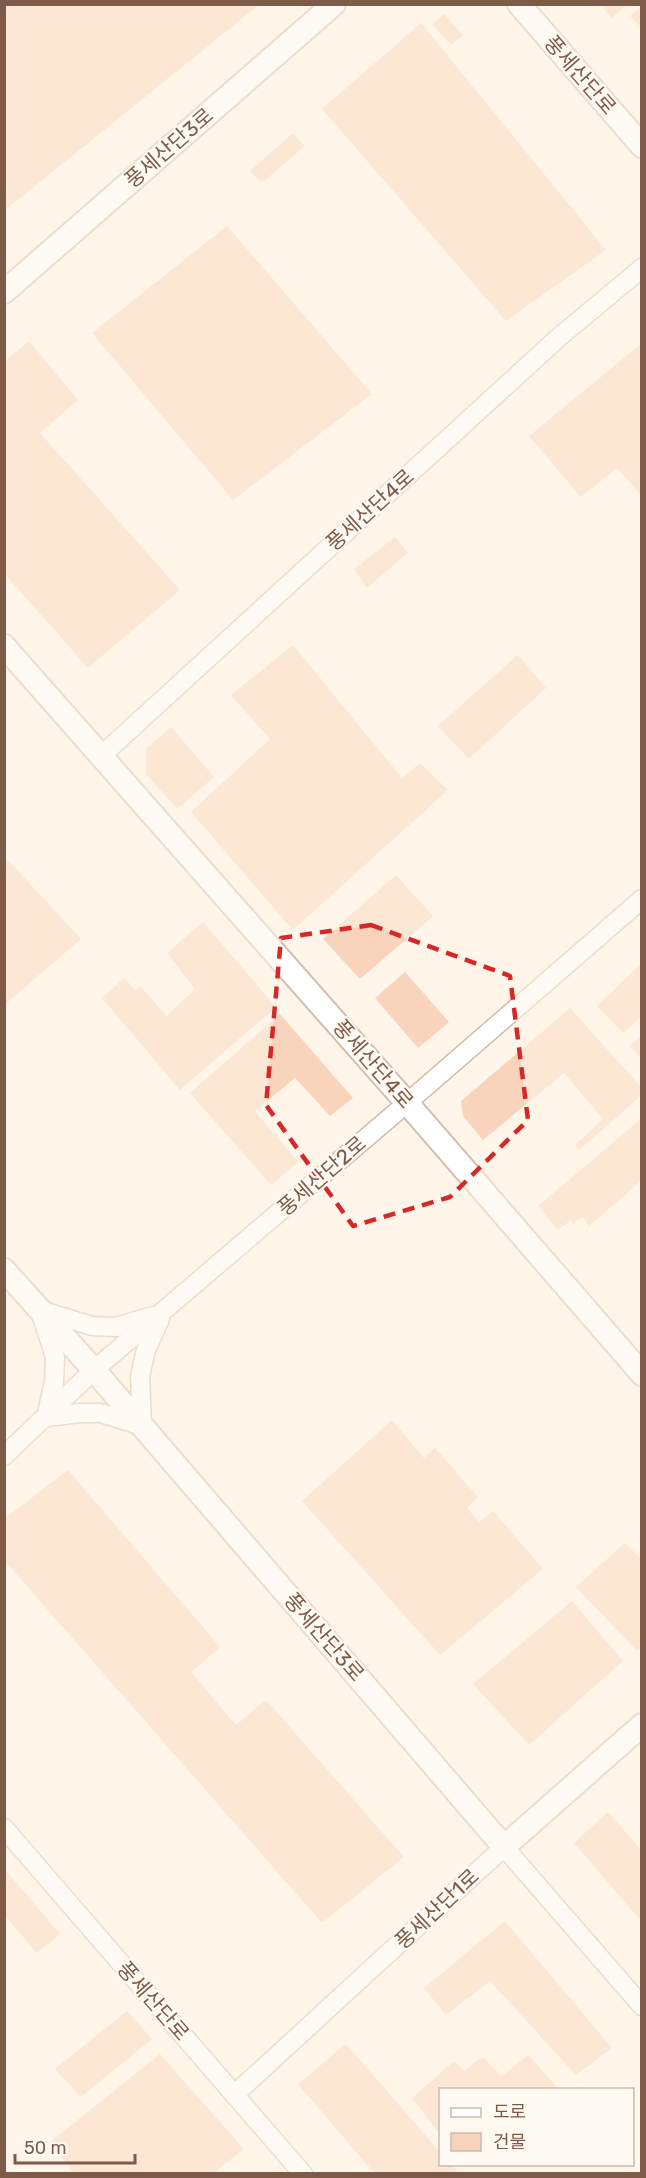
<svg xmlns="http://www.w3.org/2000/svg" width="646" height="2178" font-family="Rubik,'Noto Sans KR',sans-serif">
<rect width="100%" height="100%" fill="#fff6e9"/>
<!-- building -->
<g fill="#f8d4bd">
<polygon points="4,4 260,4 4,211"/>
<polygon points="607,4 627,4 612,18 603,8"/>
<polygon points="642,6 642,28 630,16"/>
<polygon points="444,14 463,35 451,45 432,24"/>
<polygon points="421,23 606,250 506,321 322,109"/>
<polygon points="293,133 305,146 262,183 250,171"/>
<polygon points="227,226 372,394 233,500 92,333"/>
<polygon points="29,341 78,400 40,433 180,590 88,668 4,573 4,362"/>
<polygon points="642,343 642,496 617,468 581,497 529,436"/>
<polygon points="395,537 408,553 367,588 354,569"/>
<polygon points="293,645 402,778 420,763 448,790 293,930 191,812 270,739 231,695"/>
<polygon points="518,655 546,688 469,759 438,726"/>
<polygon points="171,727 214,777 177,809 146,774 146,749"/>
<polygon points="4,856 81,939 4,1005"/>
<polygon points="396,875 433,916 360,979 323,939"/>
<polygon points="203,922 276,1007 180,1090 102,998 124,978 136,990 140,986 167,1016 195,989 167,953"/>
<polygon points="642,963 642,1016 623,1033 597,1006"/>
<polygon points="405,972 449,1022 418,1048 375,998"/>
<polygon points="570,1008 642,1088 642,1095 579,1150 575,1145 603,1119 564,1073 483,1140 463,1116 461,1101"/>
<polygon points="280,1014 353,1098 330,1116 295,1078 255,1111 298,1162 271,1185 190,1093"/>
<polygon points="642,1036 642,1059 630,1046"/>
<polygon points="642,1118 642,1180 589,1226 583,1217 573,1224 571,1220 558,1230 538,1206"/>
<polygon points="392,1420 424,1458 435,1448 478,1497 467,1508 479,1522 493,1511 543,1569 440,1655 302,1501"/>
<polygon points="68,1470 220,1647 191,1672 236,1725 266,1700 404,1857 322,1923 4,1560 4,1519"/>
<polygon points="625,1543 642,1560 642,1646 637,1651 576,1587"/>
<polygon points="572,1601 623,1661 529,1745 473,1684"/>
<polygon points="608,1812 642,1851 642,1922 574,1843"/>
<polygon points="7,1872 60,1934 37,1953 4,1915 4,1874"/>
<polygon points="505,1921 612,2048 576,2075 490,1981 446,2015 424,1988"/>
<polygon points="127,2011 152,2039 81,2097 55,2069"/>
<polygon points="346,2044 440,2152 440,2164 452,2164 459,2174 375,2174 298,2084"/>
<polygon points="160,2054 244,2149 212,2174 75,2174 49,2143"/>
<polygon points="528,2055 560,2090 440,2090 440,2134 412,2098 454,2061 464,2071 482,2057 502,2076"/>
</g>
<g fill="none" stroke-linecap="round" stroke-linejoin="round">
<defs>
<g id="minor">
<polyline points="101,756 558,338 642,268"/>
<polyline points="40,1310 92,1326 116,1327 153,1316"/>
<polyline points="40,1311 55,1357 54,1382 46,1417 80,1413 101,1413 142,1426 140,1376 146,1350 160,1319"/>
<polyline points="4,1456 94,1370 407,1103 642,899"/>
<polyline points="4,1828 303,2174"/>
<polyline points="234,2095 504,1847 642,2006"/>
</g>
<g id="tertiary">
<polyline points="519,4 642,146"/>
<polyline points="4,292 334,4"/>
<polyline points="4,646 407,1103 642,1374"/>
<polyline points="4,1270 94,1370 504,1847 642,1725"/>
</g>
</defs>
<!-- minor casing -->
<use href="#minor" stroke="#d3bdac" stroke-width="21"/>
<!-- tertiary casing -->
<use href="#tertiary" stroke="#d3bdac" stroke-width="26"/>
<!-- minor -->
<use href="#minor" stroke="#fff" stroke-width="18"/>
<!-- tertiary -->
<use href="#tertiary" stroke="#fff" stroke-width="22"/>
</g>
<!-- marked area -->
<path d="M0 0H646V2178H0ZM371 925 510 976 528 1120 450 1197 353 1226 266 1105 281 938Z" fill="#fff6e9" fill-opacity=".55" fill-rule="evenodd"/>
<path fill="none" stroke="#d62828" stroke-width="4.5" stroke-dasharray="12 8" stroke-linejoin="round" d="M371 925 510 976 528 1120 450 1197 353 1226 266 1105 281 938Z"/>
<g text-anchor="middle" stroke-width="4.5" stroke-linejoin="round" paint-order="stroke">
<!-- street labels -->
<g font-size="21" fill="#7d5b48" stroke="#fffaf1">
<text transform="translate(580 75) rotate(49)" y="7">풍세산단로</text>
<text transform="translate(169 148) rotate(-41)" y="7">풍세산단3로</text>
<text transform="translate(370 510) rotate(-42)" y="7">풍세산단4로</text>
<text transform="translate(373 1064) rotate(49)" y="7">풍세산단4로</text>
<text transform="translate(322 1176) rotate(-41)" y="7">풍세산단2로</text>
<text transform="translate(324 1637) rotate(49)" y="7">풍세산단3로</text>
<text transform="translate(437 1909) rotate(-43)" y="7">풍세산단1로</text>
<text transform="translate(153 2001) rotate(49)" y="7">풍세산단로</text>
</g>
</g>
<!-- border -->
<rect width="646" height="2178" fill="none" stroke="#7d5b48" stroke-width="12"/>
<!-- legend -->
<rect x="439" y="2088" width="195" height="78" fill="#fffaf1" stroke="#cbbaad" stroke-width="1.5"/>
<rect x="451" y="2108" width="30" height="9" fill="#ffffff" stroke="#cbbaad" stroke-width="1.5"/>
<text x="493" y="2118" font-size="18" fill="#7d5b48">도로</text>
<rect x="451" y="2133" width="30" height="18" fill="#f8d4bd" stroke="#cbbaad" stroke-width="1.5"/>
<text x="493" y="2148" font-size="18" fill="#7d5b48">건물</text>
<!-- scale -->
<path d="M15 2154v9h120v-9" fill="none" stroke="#7d5b48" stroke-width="3"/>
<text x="24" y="2154" font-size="18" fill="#7d5b48" stroke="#fffaf1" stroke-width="4.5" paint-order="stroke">50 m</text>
</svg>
